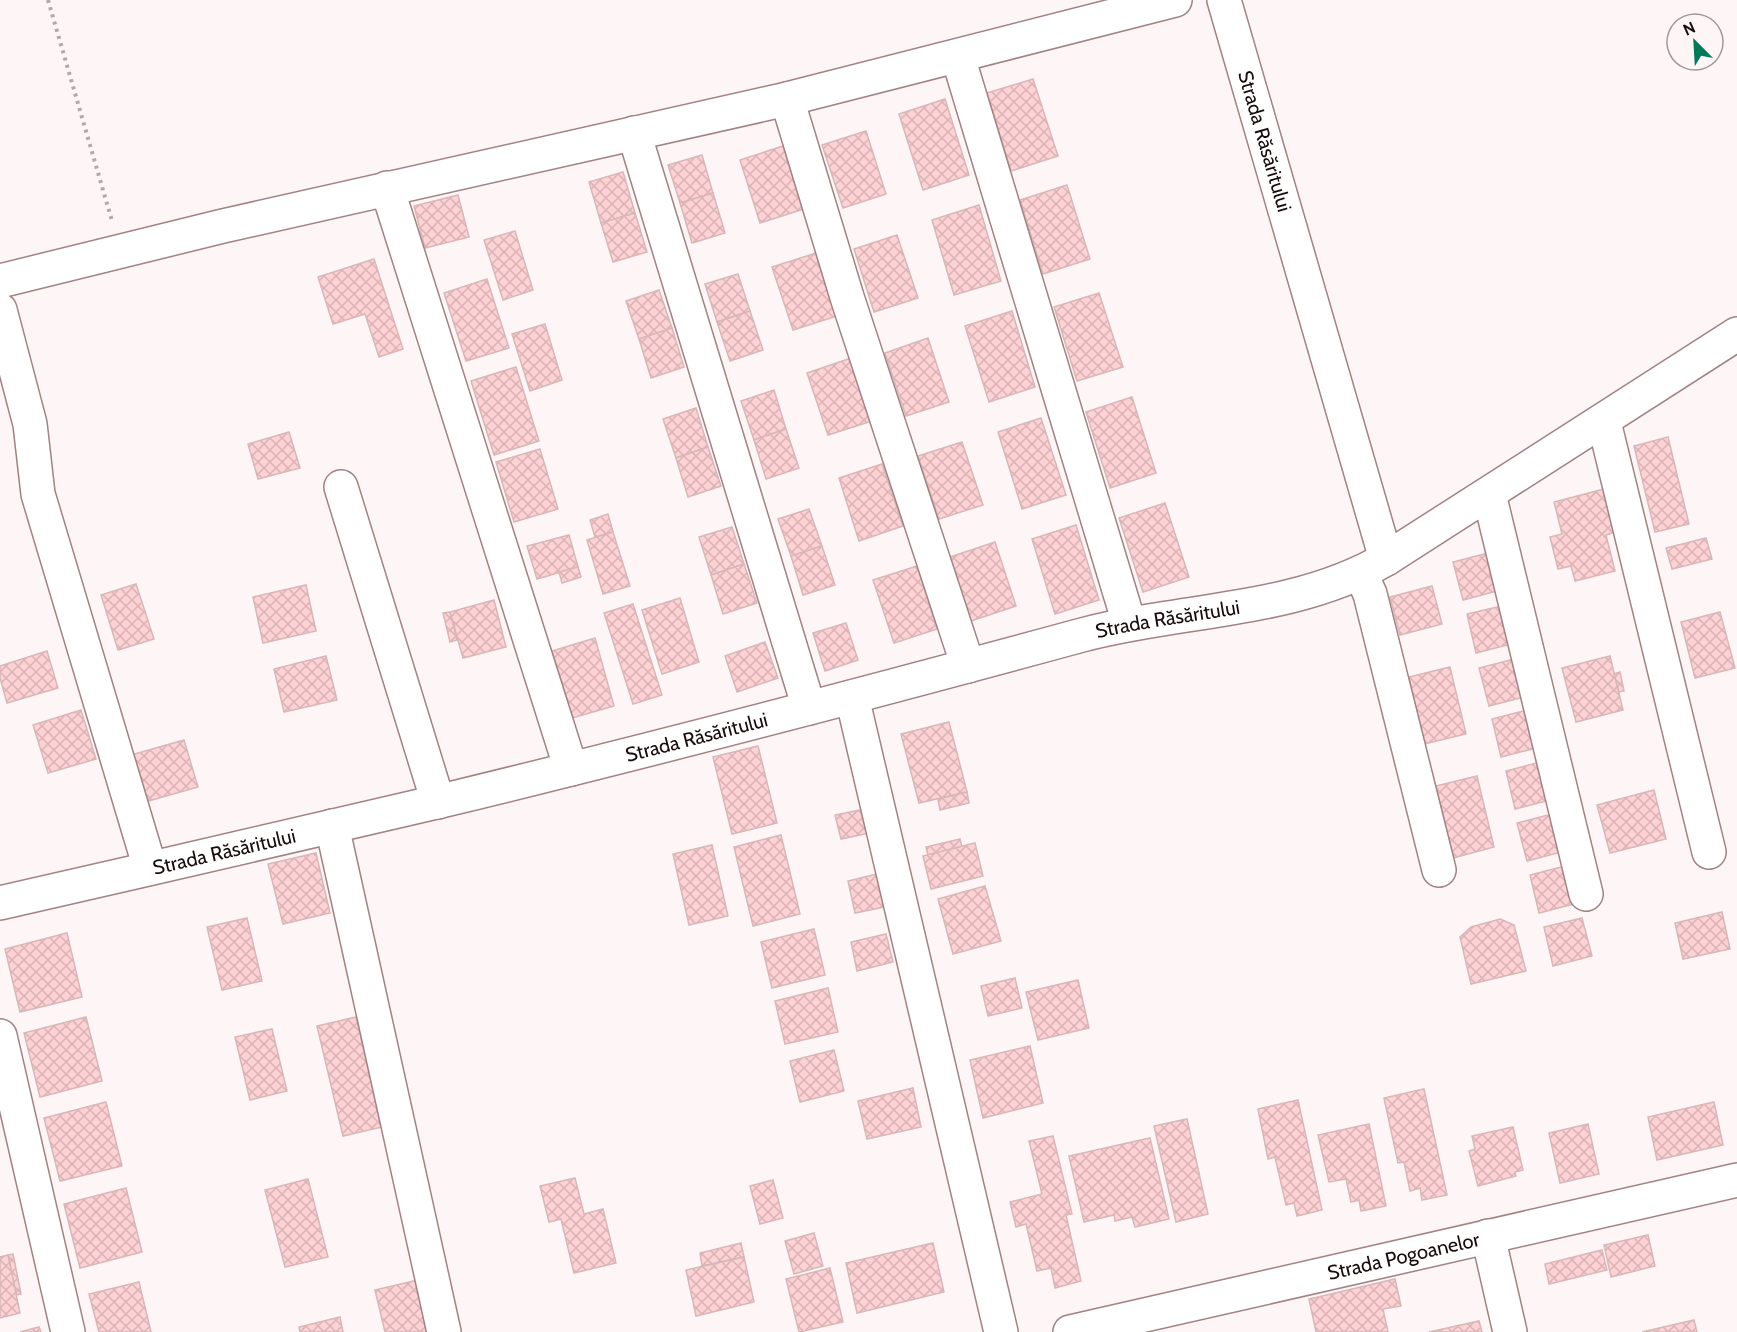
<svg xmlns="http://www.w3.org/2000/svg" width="1737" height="1332" font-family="Cabin,sans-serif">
<defs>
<pattern id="building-cross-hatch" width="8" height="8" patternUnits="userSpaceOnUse" patternTransform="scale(1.5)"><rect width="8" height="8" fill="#fed2d4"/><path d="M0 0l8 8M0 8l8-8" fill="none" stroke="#d9b3b5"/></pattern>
</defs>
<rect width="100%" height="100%" fill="#fef6f6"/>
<!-- building -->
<g fill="url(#building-cross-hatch)" stroke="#d8b7b8" stroke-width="1.5">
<polygon points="1033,79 1058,156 1011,171 987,93"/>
<polygon points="945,99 969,175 923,190 899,114"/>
<polygon points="866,131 886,194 843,208 822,145"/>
<polygon points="783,146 804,209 760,223 740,160"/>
<polygon points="702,155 713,193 680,203 668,165"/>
<polygon points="623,172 635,213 601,223 589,182"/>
<polygon points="1067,185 1090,259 1043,274 1020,200"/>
<polygon points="713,193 725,233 692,243 680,203"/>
<polygon points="458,195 469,237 425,248 414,206"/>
<polygon points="979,205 1001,281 954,295 932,220"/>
<polygon points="635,213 647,252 613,262 601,223"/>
<polygon points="515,231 533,290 503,300 484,240"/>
<polygon points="897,235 918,298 874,312 854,249"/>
<polygon points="816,253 837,316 793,330 772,267"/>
<polygon points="374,259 403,349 379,357 365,314 333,324 318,277"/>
<polygon points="738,274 750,311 717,322 705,284"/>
<polygon points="487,279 509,348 466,361 444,293"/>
<polygon points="659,290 672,328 639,339 626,301"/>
<polygon points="1099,293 1123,367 1077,381 1054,307"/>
<polygon points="750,311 763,350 730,361 717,322"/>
<polygon points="1012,311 1035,387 989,402 965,326"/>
<polygon points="545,324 562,380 530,391 512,334"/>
<polygon points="672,328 684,367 651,378 639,339"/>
<polygon points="928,338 949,402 906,416 885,353"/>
<polygon points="851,358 872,421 828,435 807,373"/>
<polygon points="516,367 539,441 494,455 471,381"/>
<polygon points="774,390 786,429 754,440 741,401"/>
<polygon points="1132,397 1156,473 1110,488 1086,412"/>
<polygon points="696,408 708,447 676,458 663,419"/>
<polygon points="1041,418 1066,495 1022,509 998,432"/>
<polygon points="786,429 799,468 766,479 754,440"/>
<polygon points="289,432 300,468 258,479 248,444"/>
<polygon points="1668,437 1689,524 1655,532 1634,446"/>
<polygon points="962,442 983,505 939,519 918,456"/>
<polygon points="708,447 721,486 688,497 676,458"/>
<polygon points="540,449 558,509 514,522 496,462"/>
<polygon points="882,464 903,526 859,541 839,478"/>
<polygon points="1608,488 1618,531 1606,535 1615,571 1575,581 1571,566 1558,569 1550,537 1562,534 1554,502"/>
<polygon points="1165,503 1189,577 1143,592 1119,518"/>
<polygon points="809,509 822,546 791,556 778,519"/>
<polygon points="608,514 613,532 595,537 590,520"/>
<polygon points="1076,525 1099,600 1055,614 1032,539"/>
<polygon points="732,527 744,564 711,575 699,537"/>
<polygon points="613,532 630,586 603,594 587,540"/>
<polygon points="569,535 578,567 537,579 527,546"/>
<polygon points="1706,538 1712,559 1672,569 1666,548"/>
<polygon points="995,542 1016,606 968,622 947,558"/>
<polygon points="822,546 835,585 803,595 791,556"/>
<polygon points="1492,552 1501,590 1463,600 1453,562"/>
<polygon points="744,564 757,603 723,614 711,575"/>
<polygon points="917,566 937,629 894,643 873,580"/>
<polygon points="578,567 581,577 562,583 559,572"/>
<polygon points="136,584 154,639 118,650 101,595"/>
<polygon points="306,585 316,631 263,643 253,597"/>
<polygon points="1432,586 1442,624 1400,635 1390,597"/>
<polygon points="680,598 699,662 662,674 642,610"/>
<polygon points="494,600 506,647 463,658 450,612"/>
<polygon points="633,604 662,695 633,704 604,613"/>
<polygon points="1506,605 1515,643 1476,653 1467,614"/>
<polygon points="450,612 457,640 450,642 443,613"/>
<polygon points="1720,612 1735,668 1695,678 1681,622"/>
<polygon points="846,623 858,660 825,671 813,633"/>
<polygon points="595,638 614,706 572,718 552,651"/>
<polygon points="765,642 778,678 737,692 725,656"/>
<polygon points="47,651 58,688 7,703 0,678 0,666"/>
<polygon points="326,656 337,700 284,712 274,669"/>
<polygon points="1610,656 1623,710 1576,722 1562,668"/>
<polygon points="1518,658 1528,696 1489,706 1479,668"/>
<polygon points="1450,667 1466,734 1424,744 1409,677"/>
<polygon points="1620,672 1624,691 1619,692 1614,674"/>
<polygon points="1531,709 1540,747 1501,757 1492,719"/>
<polygon points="81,710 96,759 48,773 33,725"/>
<polygon points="949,722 967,792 919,803 901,734"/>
<polygon points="184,740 198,787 145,802 131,755"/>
<polygon points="758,746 777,823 732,834 713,757"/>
<polygon points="1544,761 1554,799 1515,809 1506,771"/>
<polygon points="1477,776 1494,847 1453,858 1436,786"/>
<polygon points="1654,790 1666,839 1610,853 1597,805"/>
<polygon points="967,792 969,803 940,810 938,799"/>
<polygon points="865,809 870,833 841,839 835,815"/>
<polygon points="1556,813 1565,851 1527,861 1517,823"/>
<polygon points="781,835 800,914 753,926 734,847"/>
<polygon points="960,839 962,847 928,855 926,847"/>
<polygon points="975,843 983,876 931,889 923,856"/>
<polygon points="712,845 728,916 689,925 673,854"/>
<polygon points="316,853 330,913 283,924 268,864"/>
<polygon points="1569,865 1578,903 1539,913 1530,875"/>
<polygon points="877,874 885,907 855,913 848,881"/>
<polygon points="985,886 1001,941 953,954 938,899"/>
<polygon points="1722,912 1730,949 1683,959 1675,923"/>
<polygon points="247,918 262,981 222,990 207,927"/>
<polygon points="1582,918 1592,956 1553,966 1544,927"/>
<polygon points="1500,919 1514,925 1526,971 1471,984 1460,937 1471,927"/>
<polygon points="814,929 825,975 772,988 761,942"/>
<polygon points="67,933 82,997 20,1012 5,949"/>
<polygon points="886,934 893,962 857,971 851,942"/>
<polygon points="1015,978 1022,1008 988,1016 981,986"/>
<polygon points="1078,980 1089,1028 1038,1040 1026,992"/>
<polygon points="828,988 838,1032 785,1044 775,1001"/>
<polygon points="86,1017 102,1081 40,1097 24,1033"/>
<polygon points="356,1017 382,1127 343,1136 317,1026"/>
<polygon points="272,1029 287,1091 250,1100 235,1037"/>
<polygon points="1030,1046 1043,1103 983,1118 970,1060"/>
<polygon points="834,1050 844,1091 800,1102 790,1061"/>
<polygon points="913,1088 921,1127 867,1139 858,1101"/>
<polygon points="1424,1089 1447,1195 1422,1200 1420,1188 1410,1191 1404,1162 1398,1163 1384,1098"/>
<polygon points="1298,1100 1322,1210 1297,1216 1294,1203 1286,1205 1275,1157 1268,1159 1258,1109"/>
<polygon points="106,1102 122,1166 60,1181 44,1118"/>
<polygon points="1714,1102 1723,1145 1657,1160 1648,1117"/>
<polygon points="1187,1119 1208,1214 1176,1222 1154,1126"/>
<polygon points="1369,1124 1386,1206 1361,1211 1359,1200 1351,1202 1346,1179 1329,1182 1318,1135"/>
<polygon points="1588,1124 1599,1174 1560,1183 1549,1133"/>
<polygon points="1513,1127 1523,1170 1515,1172 1516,1176 1478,1186 1469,1151 1475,1149 1472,1136"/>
<polygon points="1053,1136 1072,1214 1066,1215 1081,1281 1055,1288 1051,1268 1037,1271 1026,1224 1016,1227 1010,1202 1042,1194 1029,1141"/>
<polygon points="1150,1138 1169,1219 1135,1227 1132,1217 1115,1221 1114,1215 1084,1222 1069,1156"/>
<polygon points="575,1178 584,1214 603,1209 616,1263 574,1273 561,1219 549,1222 540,1186"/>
<polygon points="308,1179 328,1257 285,1267 265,1190"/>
<polygon points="773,1180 783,1218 760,1224 750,1186"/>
<polygon points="126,1188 142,1252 80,1268 64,1204"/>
<polygon points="814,1233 823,1266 794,1274 785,1241"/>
<polygon points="1648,1235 1655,1266 1611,1277 1604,1245"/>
<polygon points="741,1243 744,1257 702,1266 700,1253"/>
<polygon points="933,1243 944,1292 857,1313 846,1263"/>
<polygon points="1602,1250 1607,1270 1549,1284 1545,1264"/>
<polygon points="13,1254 21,1294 16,1295 8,1255"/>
<polygon points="8,1255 20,1313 0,1318 0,1257"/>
<polygon points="744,1257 754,1302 696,1316 686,1270"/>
<polygon points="830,1268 843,1322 799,1332 786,1279"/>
<polygon points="1395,1279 1401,1306 1383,1309 1388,1332 1316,1332 1309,1299"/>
<polygon points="418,1280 431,1332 385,1332 375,1290"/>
<polygon points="139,1282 151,1332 99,1332 89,1294"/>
<polygon points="340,1317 343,1332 300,1332 299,1327"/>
<polygon points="1694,1320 1697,1332 1642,1332"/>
<polygon points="1479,1321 1482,1332 1429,1332"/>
<polygon points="39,1327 41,1332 20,1332"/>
</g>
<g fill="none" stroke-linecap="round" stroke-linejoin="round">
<defs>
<g id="minor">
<path id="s1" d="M1224 0 1386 559"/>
<polyline points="958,57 1129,623"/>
<polyline points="787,99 847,297 968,666"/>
<polyline points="634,133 809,708"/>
<polyline points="387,188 571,769"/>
<polyline points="0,281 223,226 787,99 1175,0"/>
<polyline points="0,310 30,424 38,494 150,868"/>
<polyline points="1604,422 1709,852"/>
<polyline points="341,487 438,802"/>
<polyline points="1489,494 1586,894"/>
<polyline points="1361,574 1370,594 1439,870"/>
<polyline points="852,697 1001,1332"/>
<polyline points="332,826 444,1332"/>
<path id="s2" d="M0 903C147 869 295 836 441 801 656 749 869 693 1082 635 1183 608 1293 613 1386 559L1737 334"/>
<polyline points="0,1036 68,1332"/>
<polyline points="1488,1236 1510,1332"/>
<path id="s3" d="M1070 1332 1737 1180"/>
</g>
</defs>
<!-- minor casing -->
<use href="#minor" stroke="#a28283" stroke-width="36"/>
<!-- path -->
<polyline stroke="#b2a9a9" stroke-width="4" stroke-dasharray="3 4.5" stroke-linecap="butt" points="48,0 112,221"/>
<!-- minor -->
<use href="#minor" stroke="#fff" stroke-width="33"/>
</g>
<g text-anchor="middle" stroke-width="4.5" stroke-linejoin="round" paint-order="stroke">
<!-- street labels -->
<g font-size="20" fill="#180c0d" stroke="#fef6f6">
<text dy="7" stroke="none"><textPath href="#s1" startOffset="147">Strada Răsăritului</textPath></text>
<text dy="7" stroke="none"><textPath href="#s2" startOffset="1202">Strada Răsăritului</textPath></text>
<text dy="7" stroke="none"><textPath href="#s2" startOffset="716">Strada Răsăritului</textPath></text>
<text dy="7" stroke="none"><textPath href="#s2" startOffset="230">Strada Răsăritului</textPath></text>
<text dy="7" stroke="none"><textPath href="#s3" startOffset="342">Strada Pogoanelor</textPath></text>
</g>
</g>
<!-- north arrow -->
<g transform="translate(1695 42) rotate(336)"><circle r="28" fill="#fef6f6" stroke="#a29899" stroke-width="1.5"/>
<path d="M0-4.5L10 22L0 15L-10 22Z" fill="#007a58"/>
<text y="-9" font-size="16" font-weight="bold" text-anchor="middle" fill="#180c0d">N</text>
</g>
</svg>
